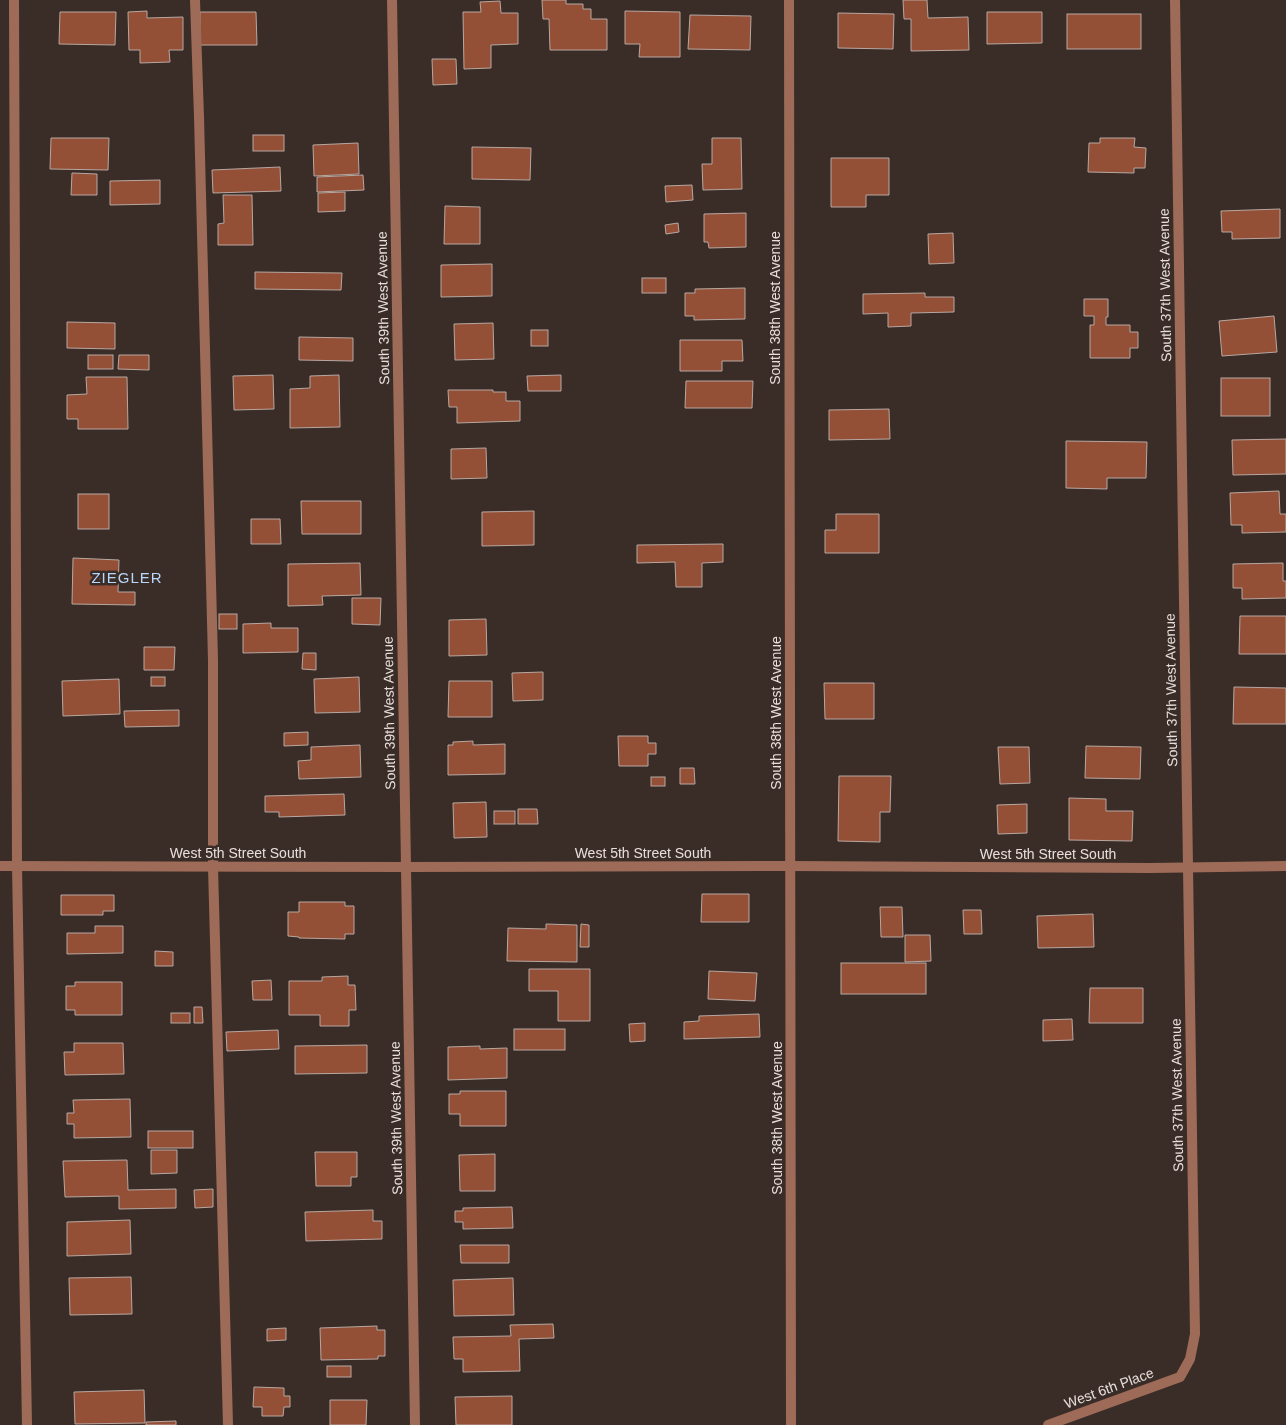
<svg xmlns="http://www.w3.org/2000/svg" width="1286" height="1425" font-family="Arial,sans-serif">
<rect width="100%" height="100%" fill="#3a2d28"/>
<!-- building -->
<g fill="#945036" stroke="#b8a7a1">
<polygon points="542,0 566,0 566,4 583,4 583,9 591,9 591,19 607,19 607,50 550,50 549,19 543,19"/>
<polygon points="903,0 927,0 928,18 968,17 969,50 911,51 911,19 904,19"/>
<polygon points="500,1 501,13 518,13 518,44 491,45 491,68 464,69 463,12 481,12 480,2"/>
<polygon points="147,11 147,18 183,17 183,50 169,50 170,62 140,63 140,50 129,50 128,12"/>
<polygon points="625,11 680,12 680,57 639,57 640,44 625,44"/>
<polygon points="60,12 116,12 115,45 59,44"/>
<polygon points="200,12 256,12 257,45 200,45"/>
<polygon points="987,12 1042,12 1042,43 987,44"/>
<polygon points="838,13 894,14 893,49 838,48"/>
<rect x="1067" y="14" width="74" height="35"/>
<polygon points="690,15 751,16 750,50 688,49"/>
<polygon points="432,59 456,59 457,84 433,85"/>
<rect x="253" y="135" width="31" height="16"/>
<polygon points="51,138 109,138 108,170 50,169"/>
<polygon points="712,138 741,138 742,189 703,190 702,164 712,164"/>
<polygon points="1100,138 1135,138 1134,147 1146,148 1145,168 1134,168 1134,173 1088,172 1089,143 1100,143"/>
<polygon points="358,143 359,174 314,176 313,145"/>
<polygon points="472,147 531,148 530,180 472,179"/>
<polygon points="831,158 889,158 889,195 866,195 866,207 831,207"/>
<polygon points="280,167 281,191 213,193 212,170"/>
<polygon points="72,173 97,174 97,195 71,195"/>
<polygon points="363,175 364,190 317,192 317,177"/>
<polygon points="160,180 160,204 110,205 110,181"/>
<polygon points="692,185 693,200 666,202 665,186"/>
<polygon points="345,192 345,211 318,212 318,193"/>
<polygon points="223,195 252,195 253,245 218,245 218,224 224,223"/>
<polygon points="445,206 480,207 480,244 444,244"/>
<polygon points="1280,209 1280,238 1232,239 1232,232 1222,232 1221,211"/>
<polygon points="746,213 746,247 709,248 708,242 704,242 704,214"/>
<polygon points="678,223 679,232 666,234 665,225"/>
<polygon points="953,233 954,263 929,264 928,234"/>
<polygon points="492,264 492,296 441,297 441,265"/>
<polygon points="255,272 342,273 341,290 255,289"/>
<rect x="642" y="278" width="24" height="15"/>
<polygon points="745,288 745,319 694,320 694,316 685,316 685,293 695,293 695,289"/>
<polygon points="925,293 925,297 954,297 954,312 911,313 911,326 888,327 888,313 863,314 863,294"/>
<polygon points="1084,299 1108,299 1108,317 1106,317 1106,325 1130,325 1130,332 1138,332 1138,348 1130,348 1130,358 1090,358 1090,325 1094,325 1094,316 1084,316"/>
<polygon points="1274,316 1277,352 1222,356 1219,321"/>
<polygon points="67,322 115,323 115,349 67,348"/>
<polygon points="493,323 494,359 455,360 454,324"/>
<rect x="531" y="330" width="17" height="16"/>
<polygon points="299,337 353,338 353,361 299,360"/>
<polygon points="680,340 742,340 743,361 722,361 722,371 680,371"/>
<rect x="88" y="355" width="25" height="14"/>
<polygon points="119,355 149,355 149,370 118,369"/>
<polygon points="273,375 274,409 234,410 233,376"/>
<polygon points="339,375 340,427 290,428 290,389 310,388 310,376"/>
<polygon points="561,375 561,391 528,391 527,376"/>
<polygon points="86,377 127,377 128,429 78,429 78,419 67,419 67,395 87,394"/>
<rect x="1221" y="378" width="49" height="38"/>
<polygon points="686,381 753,381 752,408 685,408"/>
<polygon points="448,390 493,390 493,392 506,392 506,401 520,401 520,421 457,423 457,407 449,407"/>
<polygon points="889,409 890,439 829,440 829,410"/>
<polygon points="1286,439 1286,474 1233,475 1232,440"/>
<polygon points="1066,441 1147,442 1146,478 1107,478 1107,489 1066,488"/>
<polygon points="486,448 487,478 451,479 451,449"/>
<polygon points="1279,491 1280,514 1286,514 1286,532 1242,533 1242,525 1231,525 1230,493"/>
<rect x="78" y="494" width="31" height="35"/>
<polygon points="301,501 361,501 361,534 302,534"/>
<polygon points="534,511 534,545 482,546 482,512"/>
<polygon points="836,514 879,514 879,553 825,553 825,530 836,530"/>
<polygon points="251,519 280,519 281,544 251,544"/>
<polygon points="723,544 723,562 702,563 702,587 676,587 675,562 637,563 637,545"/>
<polygon points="73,558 119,560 118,592 135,592 135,605 72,604"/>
<polygon points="360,563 361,595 322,596 323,605 288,606 288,564"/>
<polygon points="1283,563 1283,581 1286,581 1286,598 1242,599 1242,588 1233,588 1233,564"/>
<polygon points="352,598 381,598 380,625 352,624"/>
<rect x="219" y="614" width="18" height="15"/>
<polygon points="1240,616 1286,616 1286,654 1239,654"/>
<polygon points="486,619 487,655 449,656 449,620"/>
<polygon points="271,623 271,628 298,628 298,652 243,653 243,624"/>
<polygon points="144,647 175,647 174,670 144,670"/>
<polygon points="303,653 316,653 316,670 302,669"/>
<polygon points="543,672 543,700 513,701 512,673"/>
<rect x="151" y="677" width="14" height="9"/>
<polygon points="359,677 360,712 315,713 314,679"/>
<polygon points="119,679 120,714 63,716 62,681"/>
<polygon points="449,681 492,681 492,717 448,717"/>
<polygon points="824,683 874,683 874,719 825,719"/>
<polygon points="1234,687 1286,688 1286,724 1233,724"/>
<polygon points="179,710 179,726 125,727 124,711"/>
<polygon points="308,732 308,745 284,746 284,733"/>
<polygon points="618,736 648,736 648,743 656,743 656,754 648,754 648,766 619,766"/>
<polygon points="473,741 473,745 505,744 505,774 448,775 448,745 453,745 453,742"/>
<polygon points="360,745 361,777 299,779 298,761 311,760 311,747"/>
<polygon points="1086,746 1141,747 1140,779 1085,778"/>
<polygon points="998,747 1029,747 1030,783 1000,784"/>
<polygon points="680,768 694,768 695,784 680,784"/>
<polygon points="839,776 891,776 890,812 880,812 880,842 838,841"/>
<rect x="651" y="777" width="14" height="9"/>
<polygon points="344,794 345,815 279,817 279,812 265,812 265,796"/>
<polygon points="1069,798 1106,799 1106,811 1133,811 1132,841 1069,840"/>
<polygon points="486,802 487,837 454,838 453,803"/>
<polygon points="1027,804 1027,833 998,834 997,805"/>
<polygon points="518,809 537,809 538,824 518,824"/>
<rect x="494" y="811" width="21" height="13"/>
<polygon points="702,894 749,894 749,922 701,922"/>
<polygon points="61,895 114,895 114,911 103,911 103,915 61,915"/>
<polygon points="299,902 345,902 345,906 354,906 354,934 345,934 345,939 299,938 299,937 288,936 288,912 299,912"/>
<polygon points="880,907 902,907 903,937 881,937"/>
<polygon points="963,910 981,910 982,934 964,934"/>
<polygon points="1093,914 1094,947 1038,948 1037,916"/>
<polygon points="546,924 577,925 577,962 507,961 508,928 546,929"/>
<polygon points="581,924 589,925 589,947 580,947"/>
<polygon points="95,926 123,926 123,953 67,954 67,933 95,933"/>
<polygon points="905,935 930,935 931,961 905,962"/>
<polygon points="155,951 173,952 173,966 155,966"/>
<rect x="841" y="963" width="85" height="31"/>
<polygon points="529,969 590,969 590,1021 558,1021 558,991 529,991"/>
<polygon points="709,971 757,973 755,1001 708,999"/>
<polygon points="348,976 348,985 355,985 356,1010 349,1010 349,1026 320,1026 320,1015 289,1015 289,981 322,981 322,977"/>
<polygon points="271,980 272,1000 253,1000 252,981"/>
<polygon points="75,982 122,982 122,1015 75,1015 75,1010 66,1010 66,986 75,986"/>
<polygon points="1090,988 1143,988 1143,1023 1089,1023"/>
<polygon points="194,1007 202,1007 203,1023 194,1023"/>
<rect x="171" y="1013" width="19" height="10"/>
<polygon points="759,1014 760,1037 684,1039 684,1022 699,1021 699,1016"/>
<polygon points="1072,1019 1073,1040 1043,1041 1043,1020"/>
<polygon points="645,1023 645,1041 630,1042 629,1024"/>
<rect x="514" y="1029" width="51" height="21"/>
<polygon points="278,1030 279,1049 227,1051 226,1032"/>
<polygon points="74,1043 123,1043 124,1074 65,1075 64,1052 74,1052"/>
<polygon points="367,1045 367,1073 295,1074 295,1046"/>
<polygon points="480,1046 480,1049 507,1048 507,1078 448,1080 448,1047"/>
<polygon points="460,1091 506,1091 506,1126 460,1126 460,1114 449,1114 449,1094 460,1094"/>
<polygon points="130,1099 131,1137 74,1138 74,1124 67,1124 67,1113 74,1113 73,1100"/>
<rect x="148" y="1131" width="45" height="17"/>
<polygon points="151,1150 177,1150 177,1173 151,1174"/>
<polygon points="315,1152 357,1152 357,1177 351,1177 351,1186 316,1186"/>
<polygon points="495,1154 495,1191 460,1191 459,1155"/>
<polygon points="127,1160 128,1190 176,1189 176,1208 119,1209 119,1196 65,1197 63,1161"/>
<polygon points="213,1189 213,1207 195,1208 194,1190"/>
<polygon points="512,1207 513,1228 463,1229 463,1222 455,1222 455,1211 463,1211 463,1208"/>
<polygon points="373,1210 373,1221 382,1221 382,1239 306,1241 305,1212"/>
<polygon points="130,1220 131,1254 67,1256 67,1222"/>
<polygon points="460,1245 509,1245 509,1263 461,1263"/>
<polygon points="131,1277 132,1314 70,1315 69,1278"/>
<polygon points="513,1278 514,1315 454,1316 453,1280"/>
<polygon points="553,1324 554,1338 519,1339 520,1371 463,1372 463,1359 454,1359 453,1337 511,1336 510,1325"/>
<polygon points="377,1326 377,1330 385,1330 385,1356 378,1356 378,1359 321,1360 320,1328"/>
<polygon points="286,1328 286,1340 267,1341 267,1329"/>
<rect x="327" y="1366" width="24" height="11"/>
<polygon points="254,1387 284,1388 284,1396 290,1396 290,1407 284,1407 283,1416 262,1416 262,1407 253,1407"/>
<polygon points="144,1390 145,1423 75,1424 74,1392"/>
<polygon points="512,1396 512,1425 456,1425 455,1397"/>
<polygon points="330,1400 367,1400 366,1425 330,1425"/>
<polygon points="176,1421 176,1425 146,1425 146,1422"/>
</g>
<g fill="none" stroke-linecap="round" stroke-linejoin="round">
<!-- service -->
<polyline stroke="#9e6b58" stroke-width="10" points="195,0 199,117 213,660 213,867 228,1425"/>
<!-- minor -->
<g stroke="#9e6b58" stroke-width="10">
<polyline points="14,0 17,866 27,1425"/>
<polyline points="392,0 415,1425"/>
<polyline points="789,0 791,1425"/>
<polyline points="0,866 406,867 790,866 1150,868 1286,866"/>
<polyline points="1048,1425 1180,1377 1190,1359 1195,1334 1175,0"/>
</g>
</g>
<g text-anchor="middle" stroke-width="5" stroke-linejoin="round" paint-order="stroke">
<!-- street labels -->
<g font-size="14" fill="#e8dfdb" stroke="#3a2d28">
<text transform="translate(1165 285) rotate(-91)" y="5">South 37th West Avenue</text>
<text transform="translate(383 308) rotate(-91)" y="5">South 39th West Avenue</text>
<text transform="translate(775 308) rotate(-90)" y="5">South 38th West Avenue</text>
<text transform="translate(1171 690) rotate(-91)" y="5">South 37th West Avenue</text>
<text transform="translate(389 713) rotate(-91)" y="5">South 39th West Avenue</text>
<text transform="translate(776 713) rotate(-90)" y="5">South 38th West Avenue</text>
<text x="238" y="858">West 5th Street South</text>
<text x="643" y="858">West 5th Street South</text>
<text x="1048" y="859">West 5th Street South</text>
<text transform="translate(1177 1095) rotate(-91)" y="5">South 37th West Avenue</text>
<text transform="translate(396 1118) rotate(-91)" y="5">South 39th West Avenue</text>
<text transform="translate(777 1118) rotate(-90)" y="5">South 38th West Avenue</text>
<text transform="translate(1109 1388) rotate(-20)" y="5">West 6th Place</text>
</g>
<!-- neighbourhood labels -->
<g font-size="15" letter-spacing="1" fill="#b8d7fb" stroke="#3a2d28">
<text x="127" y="583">ZIEGLER</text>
</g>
</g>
</svg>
